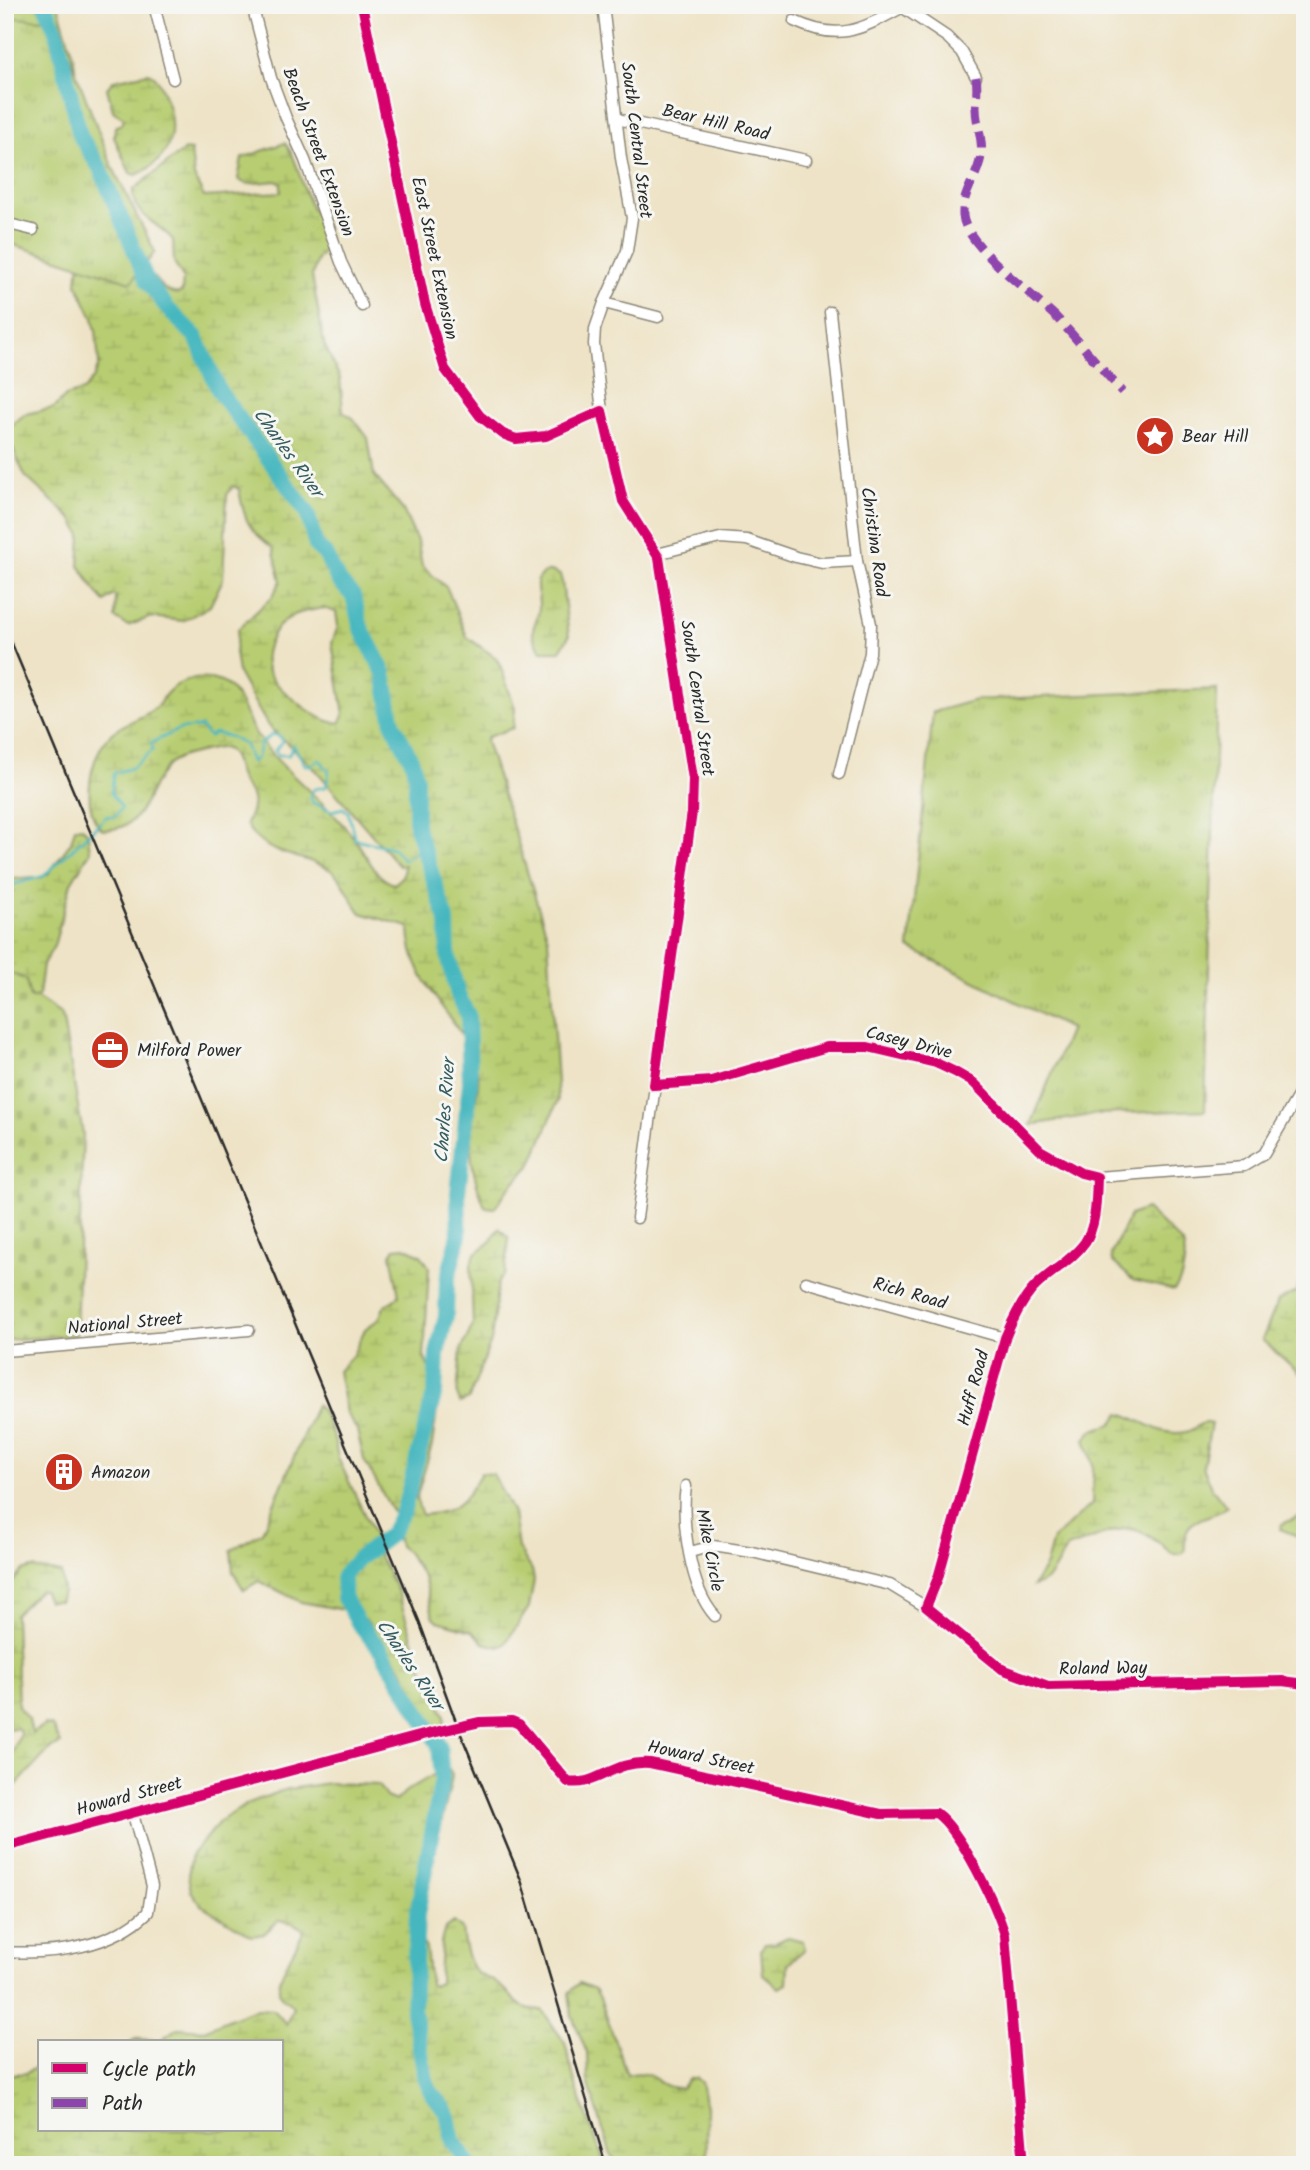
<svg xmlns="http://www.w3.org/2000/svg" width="1310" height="2170" font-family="Kalam,sans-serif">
<defs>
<pattern id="wetland-marsh" width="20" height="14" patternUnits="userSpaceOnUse" patternTransform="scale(1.75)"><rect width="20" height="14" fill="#b8cd72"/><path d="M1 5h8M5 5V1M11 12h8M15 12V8" fill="none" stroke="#9eb063"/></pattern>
<pattern id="cemetery-stones" width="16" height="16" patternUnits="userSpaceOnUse" patternTransform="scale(1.75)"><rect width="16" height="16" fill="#b8cd72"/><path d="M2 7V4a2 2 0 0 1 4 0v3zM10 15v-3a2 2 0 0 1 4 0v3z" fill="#9eb063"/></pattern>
<pattern id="park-tufts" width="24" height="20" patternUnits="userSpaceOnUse" patternTransform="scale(1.75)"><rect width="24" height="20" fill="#b8cd72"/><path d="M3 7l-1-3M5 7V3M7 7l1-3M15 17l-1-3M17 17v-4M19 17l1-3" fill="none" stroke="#9eb063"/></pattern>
</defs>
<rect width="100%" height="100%" fill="#f6f6f2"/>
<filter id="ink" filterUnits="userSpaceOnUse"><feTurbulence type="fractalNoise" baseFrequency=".0143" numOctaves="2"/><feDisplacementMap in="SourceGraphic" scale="14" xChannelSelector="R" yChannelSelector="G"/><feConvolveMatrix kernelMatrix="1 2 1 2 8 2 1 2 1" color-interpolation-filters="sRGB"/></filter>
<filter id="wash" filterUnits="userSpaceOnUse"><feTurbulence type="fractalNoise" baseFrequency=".00686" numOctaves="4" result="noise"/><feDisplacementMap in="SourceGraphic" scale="28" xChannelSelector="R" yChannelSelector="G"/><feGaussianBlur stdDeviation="1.57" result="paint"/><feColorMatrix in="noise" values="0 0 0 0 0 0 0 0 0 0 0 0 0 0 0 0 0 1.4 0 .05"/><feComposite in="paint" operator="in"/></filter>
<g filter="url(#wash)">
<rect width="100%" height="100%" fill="#eee3c6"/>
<!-- wetland -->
<g fill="url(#wetland-marsh)" stroke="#727c4e" stroke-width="2" fill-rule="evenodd">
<path d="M5 5H58L74 60 78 91 102 142 147 269C155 279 168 299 182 292L183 278 174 262 173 240C159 223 131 215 133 190L184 150 191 151 194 177 204 197 281 192V183L276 181 246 184 238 179 242 158 285 143C303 166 301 205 325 224L328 238 325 250 317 260 312 276 324 344 340 378 343 412 353 418 368 438 374 475 403 510 418 543 422 566 447 588 467 637 496 658 500 665 515 708 513 728 487 737 486 741 548 938 558 1100 532 1164 507 1190 495 1208 485 1207C471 1173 468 1149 474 1113 475 1100 481 1084 477 1070 466 1021 409 986 409 927L361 913C350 900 344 878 329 869 298 852 264 858 246 824 253 809 257 798 244 785 236 776 238 759 229 751 224 746 215 748 208 750 195 753 178 755 168 765 144 788 148 830 103 830 79 810 90 752 112 733 125 722 145 718 157 706 161 703 163 697 167 693 180 679 202 675 221 682 238 688 246 719 256 734 284 774 328 802 357 842 368 857 376 880 395 884L403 875 404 865 399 866 315 769 268 726 238 673 235 652 238 629 272 597 281 581 273 548C248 530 244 520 239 489L233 486 227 495 223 579 210 606 183 621 151 617 128 626 115 618 116 596H112L105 602C95 593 88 577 79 566L81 535 73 520 25 476 8 438V428L25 414 54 408 66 396 83 391 94 377 99 364 96 331 93 318 77 284 78 271 89 248 5 120ZM323 608 336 612 338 626 332 643 344 714 341 722C325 728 281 691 271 677 257 657 273 626 292 616 301 611 314 610 323 608Z"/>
<path d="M148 73C158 76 160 84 164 94 178 129 174 158 136 175L130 173 114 137 115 127 122 124 124 118 113 111 107 88 114 80Z"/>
<path d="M551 571 560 575 562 582 569 636 560 651H542C524 628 538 627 539 608 540 590 528 576 551 571Z"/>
<polygon points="82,827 88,834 90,852 71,883 54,946 43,965 39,995 33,999 14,974 5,975 5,879 40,878 48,874 71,842 75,828"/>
<path d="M1146 1209 1183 1244C1187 1256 1183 1281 1174 1290L1133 1280 1112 1261 1111 1254 1130 1215Z"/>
<polygon points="499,1228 509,1238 505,1273 498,1282 491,1341 469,1399 460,1403 457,1394 461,1350 473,1325 471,1265 475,1254 490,1242"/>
<path d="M405 1247 421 1255 429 1267 424 1357 429 1368 442 1375 432 1445 416 1499 422 1515C459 1512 463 1503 481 1473L493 1474 513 1513 518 1548 532 1570 534 1580 529 1607 505 1644 499 1647 484 1643 472 1631 438 1621 433 1616 425 1580 407 1552 399 1546 394 1514 364 1460 357 1430 346 1413 338 1371 353 1355 365 1329 379 1319 384 1307 399 1296 391 1254 395 1248Z"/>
<polygon points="1305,1267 1305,1378 1262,1340 1278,1301 1296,1292"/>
<polygon points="316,1405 323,1412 334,1438 338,1458 373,1533 380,1558 397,1590 418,1656 445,1716 444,1726 434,1727 401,1667 366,1620 352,1608 344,1610 301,1602 259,1581 244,1590 233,1572 231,1550 262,1532"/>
<path d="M1120 1413C1140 1418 1162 1438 1185 1432 1196 1430 1200 1420 1211 1424L1203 1467 1212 1488 1227 1507C1205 1522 1181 1515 1185 1550L1182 1554H1172C1126 1512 1119 1532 1067 1548 1056 1563 1053 1583 1033 1586L1046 1565 1053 1540 1092 1504 1093 1465 1085 1439 1093 1430 1112 1424Z"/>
<polygon points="1305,1514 1305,1539 1280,1529 1282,1524"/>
<path d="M32 1568 61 1573 63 1592 59 1601H48L44 1592 40 1590 15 1614 18 1706 29 1720 32 1733 45 1725 52 1726 61 1744 51 1748 5 1797C5 1776 12 1751 21 1733L17 1728 5 1729V1591L22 1571Z"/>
<path d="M447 1767 452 1775 451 1782 441 1824 434 1837 419 1937 426 1948 430 1984 433 1986 439 1983 441 1942 445 1928 454 1922 462 1929C463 1941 467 1963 476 1972 481 1977 490 1978 496 1983 517 1996 513 2010 542 2010L565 2043 575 2083 605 2165H5V2075L26 2073 40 2065V2130H282V2042H130L136 2039 160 2040 178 2028 204 2030 254 2009 274 2010 286 2024 293 2008C290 2003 285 2000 281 1996 271 1983 299 1944 304 1930L293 1923 279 1920 264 1934 252 1936 201 1905 191 1891 188 1875 192 1854 220 1821 251 1802 288 1789 329 1783 378 1785 386 1797 396 1801 406 1791Z"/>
<polygon points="788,1937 803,1941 805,1949 788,1964 787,1984 779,1988 763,1974 761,1949 765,1944 775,1943"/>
<path d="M579 1983 595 1989 600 1998 627 2075C656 2067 656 2089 681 2088L689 2079 696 2078 701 2082 706 2107 707 2165H619L611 2155 588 2081 587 2053 572 2016 569 1993Z"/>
</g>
<!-- cemetery -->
<polygon fill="url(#cemetery-stones)" stroke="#727c4e" stroke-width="2" points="14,974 26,980 30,998 37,998 62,1015 83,1134 76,1335 5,1340 5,975"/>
<!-- park -->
<g fill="url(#park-tufts)" stroke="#727c4e" stroke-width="2">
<polygon points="5,17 56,21 112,166 155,252 131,282 5,242"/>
<polygon points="1217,689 1205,1110 1097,1114 1031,1125 1070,1029 909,948 933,712 976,700"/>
</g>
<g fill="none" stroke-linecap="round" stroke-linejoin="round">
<!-- stream -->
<polyline stroke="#47b7bf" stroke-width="2.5" points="5,887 44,876 107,816 114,817 122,808 111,793 114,773 132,768 153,750 151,743 180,729 201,727 209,737 214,733 231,737 245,745 251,762 257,758 260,744 273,734 281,737 282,742 275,750 278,755 289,755 293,744 305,765 312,765 319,759 329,771 326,787 314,789 310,796 313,803 332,811 343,808 348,812 355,839 393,848 404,860 417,852 426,859"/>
<!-- river -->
<polyline stroke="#47b7bf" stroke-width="16" points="45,5 56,31 80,136 100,168 147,281 168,309 196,337 219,391 307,512 316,546 325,554 338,580 353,596 361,628 384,673 393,724 412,761 416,778 416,826 447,921 448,955 458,995 468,1015 470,1083 458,1193 459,1235 447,1281 446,1316 437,1354 435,1391 404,1509 391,1534 358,1559 343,1576 344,1598 359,1624 381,1650 439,1745 442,1779 417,1914 413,2011 426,2080 431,2092 447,2112 453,2141 470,2165"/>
</g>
</g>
<g filter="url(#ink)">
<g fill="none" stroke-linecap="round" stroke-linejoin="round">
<defs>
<g id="minor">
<polyline points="154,5 173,79"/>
<polyline points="252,5 271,78 286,118 305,160 341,262 362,306"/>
<polyline points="362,5 425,304 445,369 480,416 503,434 516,439 546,436 602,411"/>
<polyline points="603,5 621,158 632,218 627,251 604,303 595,329 594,344 602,411 623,501 659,558 693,779 692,812 637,1218"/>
<polyline points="899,5 947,37 962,52 976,77"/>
<path d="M794 21C839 42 860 30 901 8"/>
<polyline points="617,119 806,160"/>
<polyline points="5,223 33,230"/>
<polyline points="604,303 658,317"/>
<polyline points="830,312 857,561 871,624 870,653 839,774"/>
<polyline points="657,554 720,538 747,540 796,557 822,563 857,561"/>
<path d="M654 1085 711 1081 827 1047H868L936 1063 955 1072 974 1083 1040 1150 1081 1173 1097 1177C1096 1198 1097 1224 1085 1242 1071 1262 1048 1272 1032 1290 1020 1304 1012 1321 1005 1338L938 1578 926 1607"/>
<polyline points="1097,1177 1244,1166 1264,1154 1305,1084"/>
<polyline points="806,1282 1005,1338"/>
<polyline points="5,1351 249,1330"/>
<path d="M686 1486C681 1522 690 1589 715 1616"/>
<polyline points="690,1552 713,1546 752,1552 890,1585 926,1607 1002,1669 1048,1686 1282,1681 1305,1684"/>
<path d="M5 1847 427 1734 480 1722 512 1721 519 1724 568 1782C597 1787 613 1760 650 1763L881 1814 936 1813C961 1831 996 1905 1005 1935L1024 2165"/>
<path d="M5 1952C55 1955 112 1947 148 1912L152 1886 133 1814"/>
</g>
</defs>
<!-- minor casing -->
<use href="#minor" stroke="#8c8778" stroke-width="13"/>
<!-- minor -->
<use href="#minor" stroke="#fff" stroke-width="10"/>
<!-- rail -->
<polyline stroke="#2b2b2b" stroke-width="2.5" points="5,627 419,1621 458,1727 521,1880 606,2165"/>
<!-- quiet -->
<path stroke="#8e44ad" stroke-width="9" stroke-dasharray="18 9" stroke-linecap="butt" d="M976 77C978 88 976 97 976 108 976 126 985 142 980 161 975 181 962 193 963 216 966 246 1034 295 1056 317 1079 341 1100 368 1123 392"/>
<defs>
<g id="cycleway">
<path d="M362 5 425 304 445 369 480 416 503 434 516 439 546 436 602 411 623 501 659 558 693 779 692 812 654 1085 711 1081 827 1047H868L936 1063 955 1072 974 1083 1040 1150 1081 1173 1097 1177C1096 1198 1097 1224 1085 1242 1071 1262 1048 1272 1032 1290 1020 1304 1012 1321 1005 1338L938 1578 926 1607 1002 1669 1048 1686 1282 1681 1305 1684"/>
<path d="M5 1847 427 1734 480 1722 512 1721 519 1724 568 1782C597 1787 613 1760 650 1763L881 1814 936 1813C961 1831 996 1905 1005 1935L1024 2165"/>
</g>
</defs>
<!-- cycleway casing -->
<use href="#cycleway" stroke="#f6f6f2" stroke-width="15"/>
<!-- cycleway -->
<use href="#cycleway" stroke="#d6006c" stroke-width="10"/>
</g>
</g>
<!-- icons -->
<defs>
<symbol id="sight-disc" viewBox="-11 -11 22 22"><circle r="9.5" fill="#c8321e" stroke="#f6f6f2"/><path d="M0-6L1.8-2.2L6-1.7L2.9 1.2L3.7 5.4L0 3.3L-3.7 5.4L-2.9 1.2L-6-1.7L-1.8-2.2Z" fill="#fff"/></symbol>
<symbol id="office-disc" viewBox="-11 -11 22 22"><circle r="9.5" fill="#c8321e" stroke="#f6f6f2"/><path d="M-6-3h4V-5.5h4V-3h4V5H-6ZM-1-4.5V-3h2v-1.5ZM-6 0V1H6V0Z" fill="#fff"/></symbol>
<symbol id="building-disc" viewBox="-11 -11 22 22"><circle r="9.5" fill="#c8321e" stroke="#f6f6f2"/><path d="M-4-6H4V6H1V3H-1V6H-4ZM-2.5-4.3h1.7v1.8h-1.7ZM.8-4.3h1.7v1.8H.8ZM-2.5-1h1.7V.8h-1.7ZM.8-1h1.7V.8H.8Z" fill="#fff"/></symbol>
</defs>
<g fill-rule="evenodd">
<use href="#sight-disc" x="1133" y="414" width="44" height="44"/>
<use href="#office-disc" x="88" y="1028" width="44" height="44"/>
<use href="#building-disc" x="42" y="1450" width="44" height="44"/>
</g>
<g text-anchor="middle" stroke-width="6" stroke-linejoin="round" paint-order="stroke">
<!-- street labels -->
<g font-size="18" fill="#2b2b2b" stroke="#f6f6f2">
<text transform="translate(716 122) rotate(13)" y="6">Bear Hill Road</text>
<text transform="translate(637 140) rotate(83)" y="6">South Central Street</text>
<text transform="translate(319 152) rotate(70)" y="6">Beach Street Extension</text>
<text transform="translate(435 258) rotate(78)" y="6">East Street Extension</text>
<text transform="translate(875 542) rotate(82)" y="6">Christina Road</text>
<text transform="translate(698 698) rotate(82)" y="6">South Central Street</text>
<text transform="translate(909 1042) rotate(14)" y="6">Casey Drive</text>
<text transform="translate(910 1293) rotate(16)" y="6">Rich Road</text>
<text transform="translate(125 1323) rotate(-5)" y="6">National Street</text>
<text transform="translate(973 1388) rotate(-75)" y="6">Huff Road</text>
<text transform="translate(710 1550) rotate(79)" y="6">Mike Circle</text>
<text transform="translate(1103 1668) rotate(-1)" y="6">Roland Way</text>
<text transform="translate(701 1757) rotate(12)" y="6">Howard Street</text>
<text transform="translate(129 1796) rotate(-15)" y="6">Howard Street</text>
</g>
<!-- poi labels -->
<g font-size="18" fill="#2b2b2b" stroke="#f6f6f2" text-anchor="start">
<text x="1182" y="442">Bear Hill</text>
<text x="137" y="1056">Milford Power</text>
<text x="91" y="1478">Amazon</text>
</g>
<!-- water labels -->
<g font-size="19" font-style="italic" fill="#355c5f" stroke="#f6f6f2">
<text transform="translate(289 452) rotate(54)" y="7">Charles River</text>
<text transform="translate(444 1111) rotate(-86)" y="7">Charles River</text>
<text transform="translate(411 1664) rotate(56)" y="7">Charles River</text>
</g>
</g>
<!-- margin -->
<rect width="1310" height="2170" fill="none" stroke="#f6f6f2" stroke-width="28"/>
<!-- legend -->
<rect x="38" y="2040" width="245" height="91" fill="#f6f6f2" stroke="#a5a5a2" stroke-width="2"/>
<rect x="52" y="2063" width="35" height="10" fill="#d6006c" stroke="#a5a5a2" stroke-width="2"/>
<text x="102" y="2076" font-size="21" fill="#2b2b2b">Cycle path</text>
<rect x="52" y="2098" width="35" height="10" fill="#8e44ad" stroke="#a5a5a2" stroke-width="2"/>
<text x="102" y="2110" font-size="21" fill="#2b2b2b">Path</text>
</svg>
